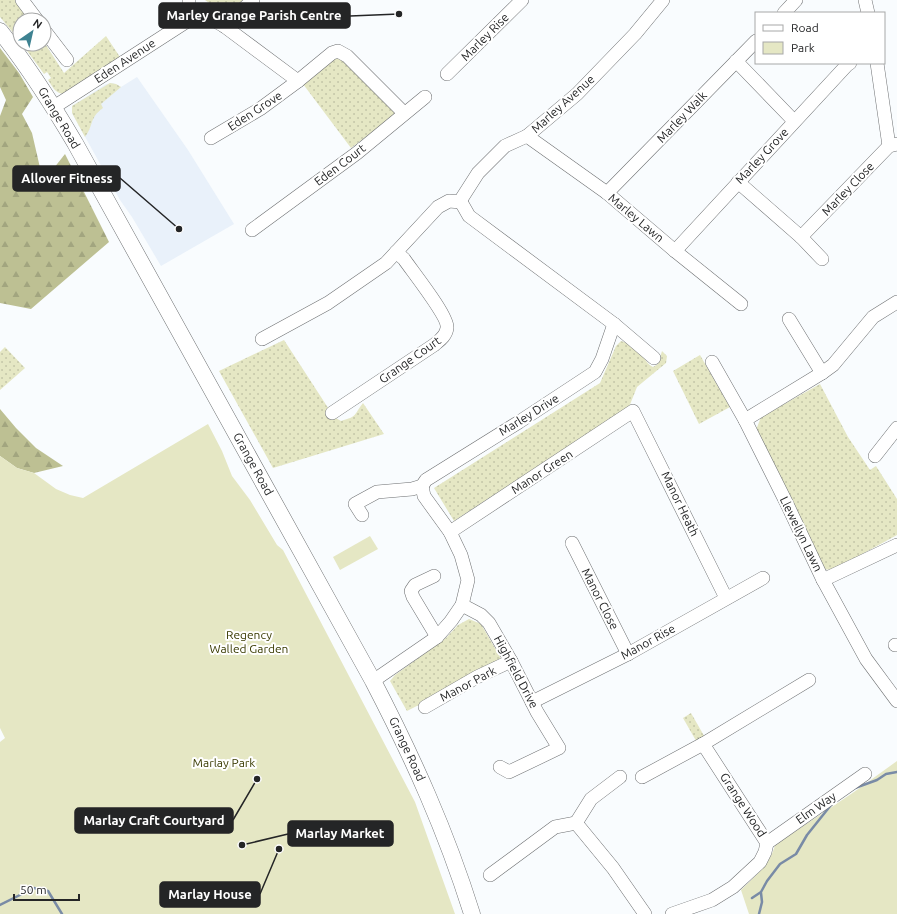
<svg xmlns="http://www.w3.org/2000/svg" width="897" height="914" font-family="Ubuntu,sans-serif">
<defs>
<pattern id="grass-dots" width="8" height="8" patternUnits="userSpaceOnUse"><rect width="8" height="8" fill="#e5e7c4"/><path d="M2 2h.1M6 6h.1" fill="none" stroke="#c4c6a8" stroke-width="1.8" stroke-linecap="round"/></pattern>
<pattern id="forest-firs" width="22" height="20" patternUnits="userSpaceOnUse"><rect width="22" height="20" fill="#bdc093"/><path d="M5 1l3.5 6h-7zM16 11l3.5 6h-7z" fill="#a2a57f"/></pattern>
</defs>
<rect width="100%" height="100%" fill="#f9fcfe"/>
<!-- built -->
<polygon fill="#e9f1fa" points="137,77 188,150 234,224 161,266 132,217 120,200 72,113 72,106 106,84 113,83 121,87"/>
<!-- grass -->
<g fill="url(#grass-dots)">
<polygon points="0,0 17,0 30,20 20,20 20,41 0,17"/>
<polygon points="205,0 244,0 227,16"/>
<path d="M106 36 120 57 63 94C55 93 52 86 48 80L51 78 47 72 44 74 22 44H44V42L64 73Z"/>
<polygon points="336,58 346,60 396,114 351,148 303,84"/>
<path d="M110 83 116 84 121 87 101 104 103 108C89 118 94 125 85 137L72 113V106Z"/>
<path d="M284 340 334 417 341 421C358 416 353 416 363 403L384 434 273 468 219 371Z"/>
<path d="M621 341C630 343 638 351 644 358 647 362 648 364 653 367L658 364 662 351 667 356 666 363 637 387 629 407 454 521 434 488 600 383 616 346Z"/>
<polygon points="5,347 25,368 0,390 0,352"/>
<polygon points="700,355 730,407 699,424 673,371"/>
<polygon points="820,384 848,437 870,470 876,466 897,499 897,535 833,570 821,569 756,430 761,417"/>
<polygon points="469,619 481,624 503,662 407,711 390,681 395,675 446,638 458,625"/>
<polygon points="691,713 707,741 699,746 683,718"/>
</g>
<!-- forest -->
<g fill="url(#forest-firs)">
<polygon points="0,48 19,73 33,97 22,114 32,133 41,172 50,173 65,154 109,242 31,309 0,303 0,116 6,100 0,87"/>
<polygon points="0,409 16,428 36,448 63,466 34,473 17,468 0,456"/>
</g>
<!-- park -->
<g fill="#e5e7c4">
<polygon points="208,424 222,451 232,476 250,500 277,545 283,550 415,802 455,914 0,914 0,742 5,738 0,728 0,456 17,468 34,473 56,489 70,495 83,498"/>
<polygon points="370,536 378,549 340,570 333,557"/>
<path d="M897 761V914H749L741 890C755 876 770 865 775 845L854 792Z"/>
</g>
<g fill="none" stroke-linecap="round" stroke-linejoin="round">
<!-- stream -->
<g stroke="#798ba6" stroke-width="2.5">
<polyline points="855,788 877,780 886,774 897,772"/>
<polyline points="752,898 761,892 767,881 780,864 796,854 807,835 831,805"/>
<polyline points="0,905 34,888 48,891 62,914"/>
<polyline points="759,914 762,902 761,893"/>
</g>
<defs>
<g id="minor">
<polyline points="22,0 37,20"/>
<polyline points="189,0 189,14 192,18"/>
<polyline points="865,0 868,13"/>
<polyline points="784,13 796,0"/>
<polyline points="224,26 253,0"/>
<polyline points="44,30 67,60"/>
<polyline points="736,61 794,121"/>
<polyline points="877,63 889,146"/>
<polyline points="447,74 522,0"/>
<polyline points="54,107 195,16 208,17 224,26 298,81 332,53 338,51 347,56 404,113"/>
<polyline points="527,136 607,193 675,251 741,304"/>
<polyline points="211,138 260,109 298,81"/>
<polyline points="738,182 801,237 822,259"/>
<polyline points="607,193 756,41"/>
<polyline points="461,202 462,198 478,173 505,146 527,136 577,94 635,34 663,0"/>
<polyline points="461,202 469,216 614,324 654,358"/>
<polyline points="252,230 357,153 425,97"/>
<polyline points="801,237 889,146 897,144"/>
<polyline points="675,251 847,65 850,63"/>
<polyline points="789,319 822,373"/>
<polyline points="262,339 328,303 386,263 438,207 449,201 461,202"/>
<polyline points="712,362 745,420 786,502 823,580 866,659 897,701"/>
<path d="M332 413 434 345C440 340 446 336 447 328 449 317 412 271 404 259L396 252"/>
<polyline points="745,420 822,373 833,365 873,317 897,302"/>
<polyline points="875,456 897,428"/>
<polyline points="422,486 426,480 519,422 595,372 602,359 614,324"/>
<polyline points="362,515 355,504 377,492 412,489 422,486"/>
<polyline points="450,532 633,411 726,598"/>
<polyline points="572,543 628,654"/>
<polyline points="434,576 415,585 411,591 413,597 437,637"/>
<polyline points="823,580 897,545"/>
<polyline points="462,605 481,615 489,623 511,661 537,712 559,748 509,772 500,767"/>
<polyline points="895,645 897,645"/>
<polyline points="373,681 437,637 451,621 462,605 468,580 461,555 450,532 424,496 422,486"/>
<polyline points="532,702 628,654 763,578"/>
<polyline points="425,707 477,677 511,661"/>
<polyline points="642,777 703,744 809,680"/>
<polyline points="576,823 591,799 620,777"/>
<polyline points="767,843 865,774"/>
<polyline points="490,875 555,827 576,823 613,868 645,914"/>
<polyline points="672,914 712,900 733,887 760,862 765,852 767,843 703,744"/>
</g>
<path id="major" d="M0 31C28 66 52 104 75 143L373 681C413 758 446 831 472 914"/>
</defs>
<!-- minor casing -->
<use href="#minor" stroke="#6e7072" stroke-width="14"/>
<!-- major casing -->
<use href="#major" stroke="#6e7072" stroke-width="17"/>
<!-- minor -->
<use href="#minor" stroke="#fff" stroke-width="13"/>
<!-- major -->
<use href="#major" stroke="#fff" stroke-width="16"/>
</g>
<g text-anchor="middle" stroke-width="4" stroke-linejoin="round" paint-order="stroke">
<!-- street labels -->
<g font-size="12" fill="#242526" stroke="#fff">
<text transform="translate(485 37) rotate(-45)" y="4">Marley Rise</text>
<text transform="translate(125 61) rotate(-33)" y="4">Eden Avenue</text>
<text transform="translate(563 104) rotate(-42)" y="4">Marley Avenue</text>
<text transform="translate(255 111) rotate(-33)" y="4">Eden Grove</text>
<text transform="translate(682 117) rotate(-46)" y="4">Marley Walk</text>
<text transform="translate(59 118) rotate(59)" y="4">Grange Road</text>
<text transform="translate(762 156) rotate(-47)" y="4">Marley Grove</text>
<text transform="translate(340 165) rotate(-37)" y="4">Eden Court</text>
<text transform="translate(848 189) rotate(-46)" y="4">Marley Close</text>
<text transform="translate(636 218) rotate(40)" y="4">Marley Lawn</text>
<text transform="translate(410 360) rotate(-35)" y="4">Grange Court</text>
<text transform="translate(529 415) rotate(-32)" y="4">Marley Drive</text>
<text transform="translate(253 464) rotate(61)" y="4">Grange Road</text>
<text transform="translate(542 472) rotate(-33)" y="4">Manor Green</text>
<text transform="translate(680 504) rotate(64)" y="4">Manor Heath</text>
<text transform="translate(801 534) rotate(64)" y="4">Llewellyn Lawn</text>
<text transform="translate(600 599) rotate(63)" y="4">Manor Close</text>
<text transform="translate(648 642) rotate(-29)" y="4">Manor Rise</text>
<text transform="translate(516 672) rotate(62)" y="4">Highfield Drive</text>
<text transform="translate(468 684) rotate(-28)" y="4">Manor Park</text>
<text transform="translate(407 749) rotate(65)" y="4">Grange Road</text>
<text transform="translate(743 805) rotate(57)" y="4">Grange Wood</text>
<text transform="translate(816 808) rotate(-35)" y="4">Elm Way</text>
</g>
<!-- park labels -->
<g font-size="12" fill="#393a01" stroke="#fff">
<text x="249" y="639">Regency<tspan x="249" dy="14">Walled Garden</tspan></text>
<text x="224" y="767">Marlay Park</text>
</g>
</g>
<!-- callouts -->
<path fill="none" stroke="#242526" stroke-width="1.5" d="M399 14L350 16M179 229L120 178M257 779L233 820M242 845L288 834M279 849L260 894"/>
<g fill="#242526" stroke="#fff" stroke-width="1.5">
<circle cx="399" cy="14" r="4"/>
<circle cx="179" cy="229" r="4"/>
<circle cx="257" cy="779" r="4"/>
<circle cx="242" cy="845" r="4"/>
<circle cx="279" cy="849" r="4"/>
</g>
<g fill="#242526" stroke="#242526" stroke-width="1.5">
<rect x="159" y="3" width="191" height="25" rx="4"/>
<rect x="13" y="166" width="107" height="25" rx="4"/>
<rect x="75" y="808" width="158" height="25" rx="4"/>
<rect x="288" y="821" width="105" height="25" rx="4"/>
<rect x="160" y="882" width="100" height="25" rx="4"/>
</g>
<g font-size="13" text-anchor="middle" font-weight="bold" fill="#fff">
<text x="254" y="20">Marley Grange Parish Centre</text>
<text x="67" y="183">Allover Fitness</text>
<text x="154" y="825">Marlay Craft Courtyard</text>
<text x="340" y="838">Marlay Market</text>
<text x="210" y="899">Marlay House</text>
</g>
<!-- legend -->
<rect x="755" y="12" width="130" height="52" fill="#ffffff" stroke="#a7a8a8"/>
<rect x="763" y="25" width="20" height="6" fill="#ffffff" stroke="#a7a8a8"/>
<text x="791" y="32" font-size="12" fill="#242526">Road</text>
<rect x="763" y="42" width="20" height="12" fill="#e5e7c4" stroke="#a7a8a8"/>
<text x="791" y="52" font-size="12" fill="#242526">Park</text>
<!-- north arrow -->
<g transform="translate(32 32) rotate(34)"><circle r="19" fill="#ffffff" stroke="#a7a8a8"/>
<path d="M0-3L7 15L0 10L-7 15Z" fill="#3e8291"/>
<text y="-6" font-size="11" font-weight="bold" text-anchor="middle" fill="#242526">N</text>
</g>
<!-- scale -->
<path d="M14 894v6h65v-6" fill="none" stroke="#242526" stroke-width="2"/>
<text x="20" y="894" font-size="12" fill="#242526" stroke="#ffffff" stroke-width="3" paint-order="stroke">50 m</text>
</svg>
